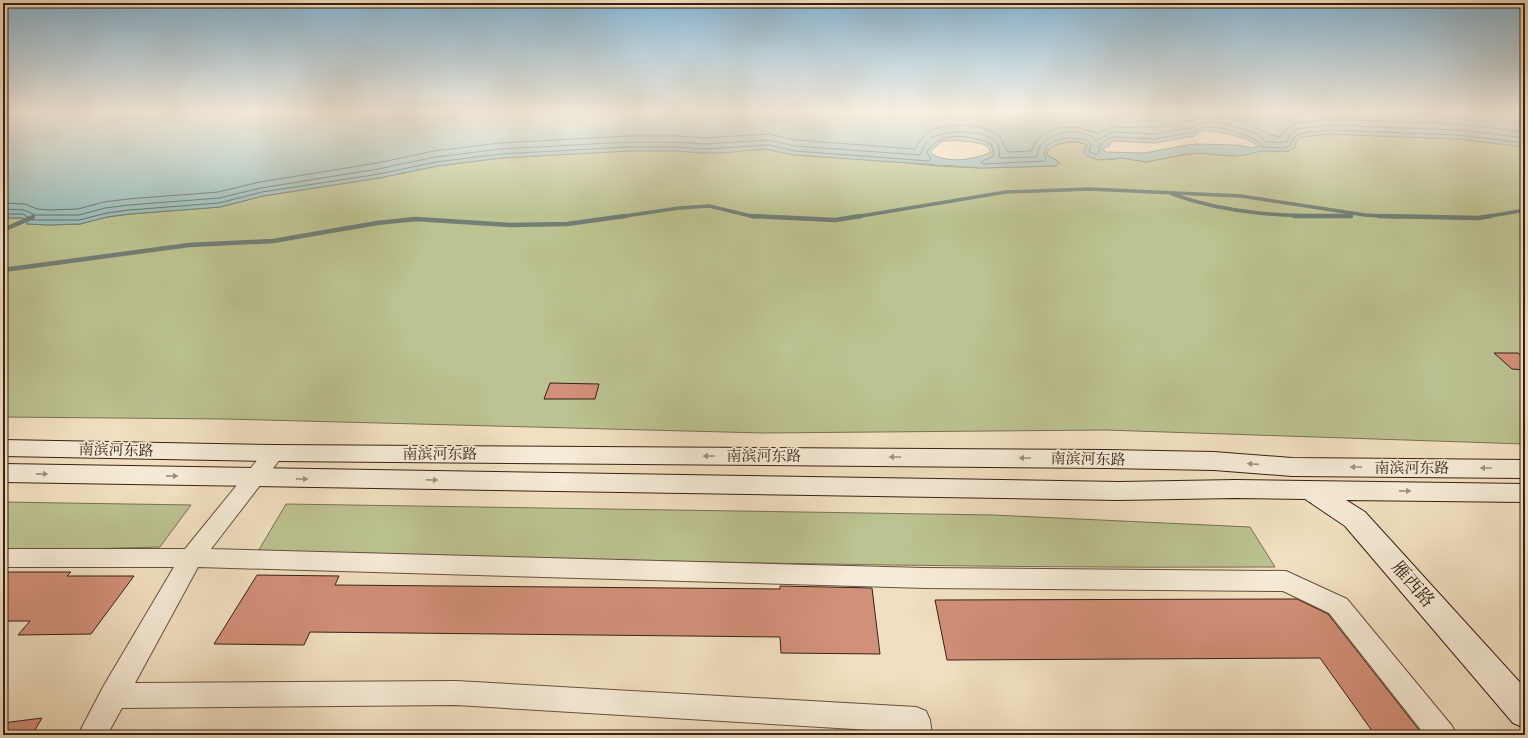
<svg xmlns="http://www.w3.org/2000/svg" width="1528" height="738" font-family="'EB Garamond','Noto Serif SC',serif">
<rect width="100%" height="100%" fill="#f1e0c0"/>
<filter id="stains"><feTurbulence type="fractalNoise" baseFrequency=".005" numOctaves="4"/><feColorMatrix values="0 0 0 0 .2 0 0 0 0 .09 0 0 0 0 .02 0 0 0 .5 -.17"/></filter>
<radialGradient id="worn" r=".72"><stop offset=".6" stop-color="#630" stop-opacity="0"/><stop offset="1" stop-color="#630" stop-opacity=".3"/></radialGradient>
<!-- green -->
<g fill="#bcc291" stroke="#7a7252">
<path d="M1328 134 1458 139 1525 147V444L1105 430 763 433 225 419 3 417V218H23L28 220 27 224 48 225 80 224 107 217 130 214 220 207 263 196 379 178 437 166 501 158 628 151H677L703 153 769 149 794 155 879 160 937 166 981 168 1055 166 1058 161 1047 155 1048 150C1053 145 1058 144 1065 143 1085 139 1092 149 1108 160L1122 158 1146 162 1187 154 1199 153 1233 156 1261 151H1289L1297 139 1302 137Z"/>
<polygon points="3,502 191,505 160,547 3,551"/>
<path d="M286 504 993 515 1250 527 1275 567C936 569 596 559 257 553Z"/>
</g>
<!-- water -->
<path fill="#9bbcb7" stroke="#737e76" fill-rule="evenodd" d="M3 111H1525V147L1458 139 1328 134 1302 137 1297 139 1295 147 1289 151H1261L1245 155 1233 156 1199 153 1187 154 1146 162 1122 158 1098 160 1087 156 1083 152 1087 145C1077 138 1056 142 1048 150L1047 155 1060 163 1055 166 981 168 794 155 764 149 722 153H703L677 151H628L501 158 437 166 379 178 263 196 220 207 130 214 107 217 80 224 48 225 27 224V220L22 218H3ZM1204 131C1215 131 1251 137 1257 146L1253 148 1237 145 1196 144 1187 145 1145 153 1106 152 1102 149 1109 146 1111 142 1114 141 1155 143 1195 136 1197 133ZM943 141C952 140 982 141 988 147 989 148 990 151 991 152 975 160 946 164 931 153V150Z"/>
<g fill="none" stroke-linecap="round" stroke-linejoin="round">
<!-- shore -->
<g stroke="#6a6e66" stroke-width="1">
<path d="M3 203 25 204 37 209 49 210 78 209 104 202 128 199 218 192 260 182 377 163 434 151 500 143 628 136H678L704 138 769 134 796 140 915 149C919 143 923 136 929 132 944 122 985 123 999 136 1003 140 1004 147 1008 152L1031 151 1036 141 1043 135 1058 128 1074 127 1097 133 1111 127H1163L1207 117 1226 118 1239 121 1272 135 1280 137 1287 128 1297 123 1328 119 1459 124 1525 132"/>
<path d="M3 209 24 210 35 215H79L105 208 129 205 219 198 261 188 378 169 435 157 501 149 628 142H678L704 144 769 140 795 146 920 155C924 148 924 142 931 138 944 130 982 130 994 140 999 144 1000 151 999 157L1001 158 1037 157C1038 153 1038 148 1041 145 1050 133 1072 129 1086 134 1090 135 1093 138 1096 141L1112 132 1155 134 1190 128 1202 123 1215 122 1230 125 1257 134 1266 142H1287L1290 134 1298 129 1328 125 1458 130 1525 138"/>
<path d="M3 214H23L32 220H79L107 213 129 210 219 203 262 192 379 174 436 162 501 154 628 147H678L704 149 769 145 795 151 929 161 931 159 927 152C939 130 972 135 991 144L994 154 992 157 982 161 981 163 983 164 1044 161 1046 159C1038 137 1073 136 1087 140L1091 144 1089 152 1097 155 1099 153V146L1109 138 1114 137 1155 139 1192 132 1203 128 1214 127 1229 130 1255 139 1262 147 1283 148 1290 146 1294 137 1301 133 1329 130 1458 135 1525 143"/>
</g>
<!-- stream-far1 -->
<g stroke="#737e76" stroke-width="3.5">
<path d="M1172 194C1230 215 1290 217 1351 216"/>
<polyline points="618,217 679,208 709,206 755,217"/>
<polyline points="855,217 1006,192 1089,189 1241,196 1365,215 1399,217"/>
<polyline points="1485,217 1525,210"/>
</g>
<!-- stream -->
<g stroke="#737e76" stroke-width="4.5">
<polyline points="751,216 835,220 861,216"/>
<polyline points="1294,216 1351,216"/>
<polyline points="1379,216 1478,218 1491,216"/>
<polyline points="3,230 33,217"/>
<polyline points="3,270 189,245 273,241 377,223 416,219 510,225 567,224 625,216"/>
</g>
</g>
<!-- building -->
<g fill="#d19079" stroke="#382114">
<polygon points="1494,353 1518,353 1525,360 1525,370 1512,369"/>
<polygon points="550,383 599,384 595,399 544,399"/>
<polygon points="3,572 71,572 67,576 134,576 91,634 18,635 30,621 3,621"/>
<polygon points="257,575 339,576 335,585 780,589 780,586 872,588 880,654 781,653 780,637 310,632 304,645 214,644"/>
<polygon points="1284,599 1297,599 1328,614 1423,735 1375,735 1320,658 947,660 935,600"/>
<polygon points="42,718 32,735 3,735 3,723"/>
</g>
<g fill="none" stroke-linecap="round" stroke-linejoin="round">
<defs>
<polygon id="street" points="274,446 281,448 284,453 281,458 211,549 925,568 1286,571 1347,599 1452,726 1456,735 1425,735 1329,613 1283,591 925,588 198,567 135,683 456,681 916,707 926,711 930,720 932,735 904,735 904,732 456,705 122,708 107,735 78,735 103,687 174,567 3,567 3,549 185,549 267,448"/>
<g id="secondary">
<polygon points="3,440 274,445 1106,450 1214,452 1292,458 1525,460 1525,478 1292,476 1214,470 1106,468 274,461 3,456"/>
<polygon points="3,464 1119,482 1235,480 1525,484 1525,502 1346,500 1365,512 1525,688 1525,728 1513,723 1345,526 1305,499 1235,498 1119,500 3,482"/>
</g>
</defs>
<!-- street casing -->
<use href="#street" stroke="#66513f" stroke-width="2"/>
<!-- secondary casing -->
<use href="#secondary" stroke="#382114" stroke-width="2"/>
<!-- street -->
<use href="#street" fill="#f6ebd6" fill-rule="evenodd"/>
<!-- secondary -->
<use href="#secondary" fill="#f6ebd6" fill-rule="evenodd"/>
</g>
<!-- one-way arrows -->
<defs><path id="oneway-solid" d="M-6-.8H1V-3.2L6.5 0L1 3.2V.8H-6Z"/></defs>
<g fill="#a0907f">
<use href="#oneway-solid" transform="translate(709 456) rotate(-180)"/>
<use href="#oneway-solid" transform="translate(895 457) rotate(-180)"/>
<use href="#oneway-solid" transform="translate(1025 458) rotate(-180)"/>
<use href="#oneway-solid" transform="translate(1253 464) rotate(-176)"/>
<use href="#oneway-solid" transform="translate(1356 467) rotate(-180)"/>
<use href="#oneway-solid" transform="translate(1486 468) rotate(-180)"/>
<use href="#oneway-solid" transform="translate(42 474) rotate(1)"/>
<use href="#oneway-solid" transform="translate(172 476) rotate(1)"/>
<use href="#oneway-solid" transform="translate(302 479) rotate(1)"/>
<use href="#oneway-solid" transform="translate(432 480) rotate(1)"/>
<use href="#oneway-solid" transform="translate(1405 491) rotate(1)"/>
</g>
<!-- sky -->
<linearGradient id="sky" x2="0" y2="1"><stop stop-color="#89b7d4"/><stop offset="0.52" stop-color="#f9f1e3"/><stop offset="1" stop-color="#f9f1e3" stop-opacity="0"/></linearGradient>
<rect width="1528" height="215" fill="url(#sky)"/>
<g text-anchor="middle" stroke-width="3.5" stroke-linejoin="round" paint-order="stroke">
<!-- street labels -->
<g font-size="15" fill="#382114" stroke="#f6ebd6">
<text transform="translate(116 450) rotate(1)" y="5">南滨河东路</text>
<text x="440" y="459">南滨河东路</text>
<text x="764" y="461">南滨河东路</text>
<text transform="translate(1088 459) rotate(1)" y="5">南滨河东路</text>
<text x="1412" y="473">南滨河东路</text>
</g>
<!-- near-street labels -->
<g font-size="18" fill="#382114" stroke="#f6ebd6">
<text transform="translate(1413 584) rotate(49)" y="6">雁西路</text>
</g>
</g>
<!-- margin -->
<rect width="1528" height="738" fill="none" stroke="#f1e0c0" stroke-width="16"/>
<rect x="4" y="4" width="1520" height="730" fill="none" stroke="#382114" stroke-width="2"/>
<rect x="8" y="8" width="1512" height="722" fill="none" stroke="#382114"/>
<rect width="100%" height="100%" filter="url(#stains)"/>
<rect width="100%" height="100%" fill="url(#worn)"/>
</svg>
